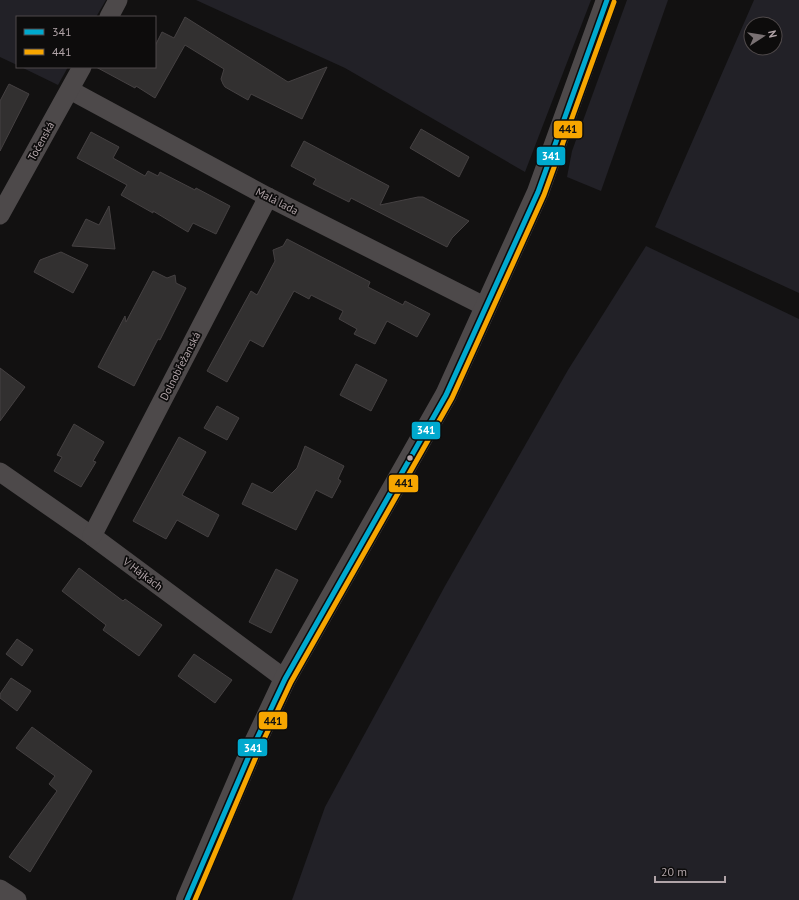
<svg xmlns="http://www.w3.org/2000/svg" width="799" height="900" font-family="'PT Sans',sans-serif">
<rect width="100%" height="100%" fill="#121111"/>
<!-- green -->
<g fill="#222127" fill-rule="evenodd">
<polygon points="0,0 106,0 96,17 17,17 17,65 0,57"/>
<polygon points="196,0 591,0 525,172 345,68"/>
<polygon points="627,0 668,0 601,191 567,177 572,151"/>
<path d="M754 0H799V293L655 227ZM751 24H775V48H751Z"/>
<polygon points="21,67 68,67 58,85"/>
<polygon points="646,246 799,319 799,900 292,900 325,807 445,586 568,370"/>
</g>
<!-- building -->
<g fill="#323030" stroke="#454142">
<polygon points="185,17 288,82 327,67 302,119 251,94 248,100 225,87 223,84 221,79 224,69 185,45 155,98 136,86 135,88 96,67 155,67 155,46 162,32 174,38"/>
<polygon points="9,84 29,94 0,151 0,101"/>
<polygon points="421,129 469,157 459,177 410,148"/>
<polygon points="91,132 119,147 113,158 145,176 148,171 158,176 160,172 195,190 196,188 230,206 216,234 193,223 188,232 153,211 153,213 121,195 127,185 77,158"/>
<polygon points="304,141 389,186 380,205 418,197 423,197 469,221 452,238 447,247 351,198 349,202 313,184 316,179 291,166"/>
<polygon points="109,206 115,249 72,246 86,219 99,225"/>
<polygon points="287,239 370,282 368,287 403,305 405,301 430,314 417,337 387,321 375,344 354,334 357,329 339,319 343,311 311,295 309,299 294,291 263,347 250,340 227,382 207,371 251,291 257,295 275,261 273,250 283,246"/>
<polygon points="61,252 88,265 73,293 34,272 40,260"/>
<polygon points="153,271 167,278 175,275 176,283 186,288 160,340 158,339 134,386 98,367 125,316 126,322"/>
<polygon points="356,364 387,380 371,411 340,395"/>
<polygon points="0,368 25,387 0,421"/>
<polygon points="217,406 239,418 227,440 204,428"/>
<polygon points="74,424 104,442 93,461 96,462 81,487 54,471 62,457 57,455"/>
<polygon points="179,437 206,452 182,495 219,515 208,537 177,520 166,539 133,521"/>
<polygon points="305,446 344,466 338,479 341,481 332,498 316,490 296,530 242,504 252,483 272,493 297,468"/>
<polygon points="79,568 123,601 125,599 162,625 139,656 103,630 106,625 62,591"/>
<polygon points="276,569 298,580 271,633 249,622"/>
<polygon points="17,639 33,650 22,666 6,654"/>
<polygon points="194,654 232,680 215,703 178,676"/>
<polygon points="11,678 31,691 17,711 0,698 0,694"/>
<polygon points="32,727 92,771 30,872 9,857 57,791 49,784 55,776 16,748"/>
</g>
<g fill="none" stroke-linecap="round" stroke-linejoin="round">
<!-- minor -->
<g stroke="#4d494a" stroke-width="19">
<polyline points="109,17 118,0"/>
<polyline points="70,90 268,197 486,307"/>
<polyline points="0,215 82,67"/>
<polyline points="0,472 92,536 285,679"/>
<polyline points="92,536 268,197"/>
<polyline points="0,889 17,900"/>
</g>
<!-- tertiary -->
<polyline stroke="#4d494a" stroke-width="22" points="187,900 252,749 285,679 446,395 538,192 607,0"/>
<defs>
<polyline id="bus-1" points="187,900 252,749 285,679 446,395 538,192 607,0"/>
<polyline id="bus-2" points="195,900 258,752 291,682 452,398 544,195 614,2"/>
</defs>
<!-- bus-1 casing -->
<use href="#bus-1" stroke="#0d0c0c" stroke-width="8"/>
<!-- bus-2 casing -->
<use href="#bus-2" stroke="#0d0c0c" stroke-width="8"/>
<!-- bus-1 -->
<use href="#bus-1" stroke="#00a9ce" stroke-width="5"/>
<!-- bus-2 -->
<use href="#bus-2" stroke="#f7a600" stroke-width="5"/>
</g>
<!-- markers -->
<circle fill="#b1a4a8" stroke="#0d0c0c" stroke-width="1.5" cx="410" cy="458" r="3.5"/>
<g text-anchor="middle" stroke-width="3.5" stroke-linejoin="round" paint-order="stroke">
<!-- street labels -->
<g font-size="11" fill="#b1a4a8" stroke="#0d0c0c">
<text transform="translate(41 141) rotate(-61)" y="4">Točenská</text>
<text transform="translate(277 201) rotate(27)" y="4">Malá lada</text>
<text transform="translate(180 366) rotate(-63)" y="4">Dolnobřežanská</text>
<text transform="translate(143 574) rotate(37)" y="4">V Hájkách</text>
</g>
</g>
<g stroke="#0d0c0c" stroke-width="1.5">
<rect x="553" y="120" width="30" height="19" rx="4" fill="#f7a600"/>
<rect x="536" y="146" width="30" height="20" rx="4" fill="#00a9ce"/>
<rect x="411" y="421" width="30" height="19" rx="4" fill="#00a9ce"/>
<rect x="388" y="474" width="31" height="19" rx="4" fill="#f7a600"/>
<rect x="258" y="711" width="30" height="19" rx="4" fill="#f7a600"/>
<rect x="237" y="738" width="31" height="19" rx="4" fill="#00a9ce"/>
</g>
<g font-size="11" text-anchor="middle" font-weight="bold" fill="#fff">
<text x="551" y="160">341</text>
<text x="426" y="434">341</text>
<text x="253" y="752">341</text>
</g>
<g font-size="11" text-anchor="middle" font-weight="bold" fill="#111">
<text x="568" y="133">441</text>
<text x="404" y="487">441</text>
<text x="273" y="725">441</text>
</g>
<!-- legend -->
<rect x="16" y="16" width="140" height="52" fill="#0d0c0c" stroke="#4f494a"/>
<rect x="24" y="29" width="20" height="6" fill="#00a9ce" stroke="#4f494a"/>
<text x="52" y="36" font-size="12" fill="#b1a4a8">341</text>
<rect x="24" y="49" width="20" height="6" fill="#f7a600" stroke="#4f494a"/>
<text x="52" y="56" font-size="12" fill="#b1a4a8">441</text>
<!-- north arrow -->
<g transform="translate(763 36) rotate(78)"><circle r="19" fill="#0d0c0c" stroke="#4f494a"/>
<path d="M0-3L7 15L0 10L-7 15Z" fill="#797173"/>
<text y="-6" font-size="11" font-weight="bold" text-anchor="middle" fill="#b1a4a8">N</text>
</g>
<!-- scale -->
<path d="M655 876v6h70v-6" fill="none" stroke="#b1a4a8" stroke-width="2"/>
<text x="661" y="876" font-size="12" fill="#b1a4a8" stroke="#0d0c0c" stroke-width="3" paint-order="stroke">20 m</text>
</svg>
